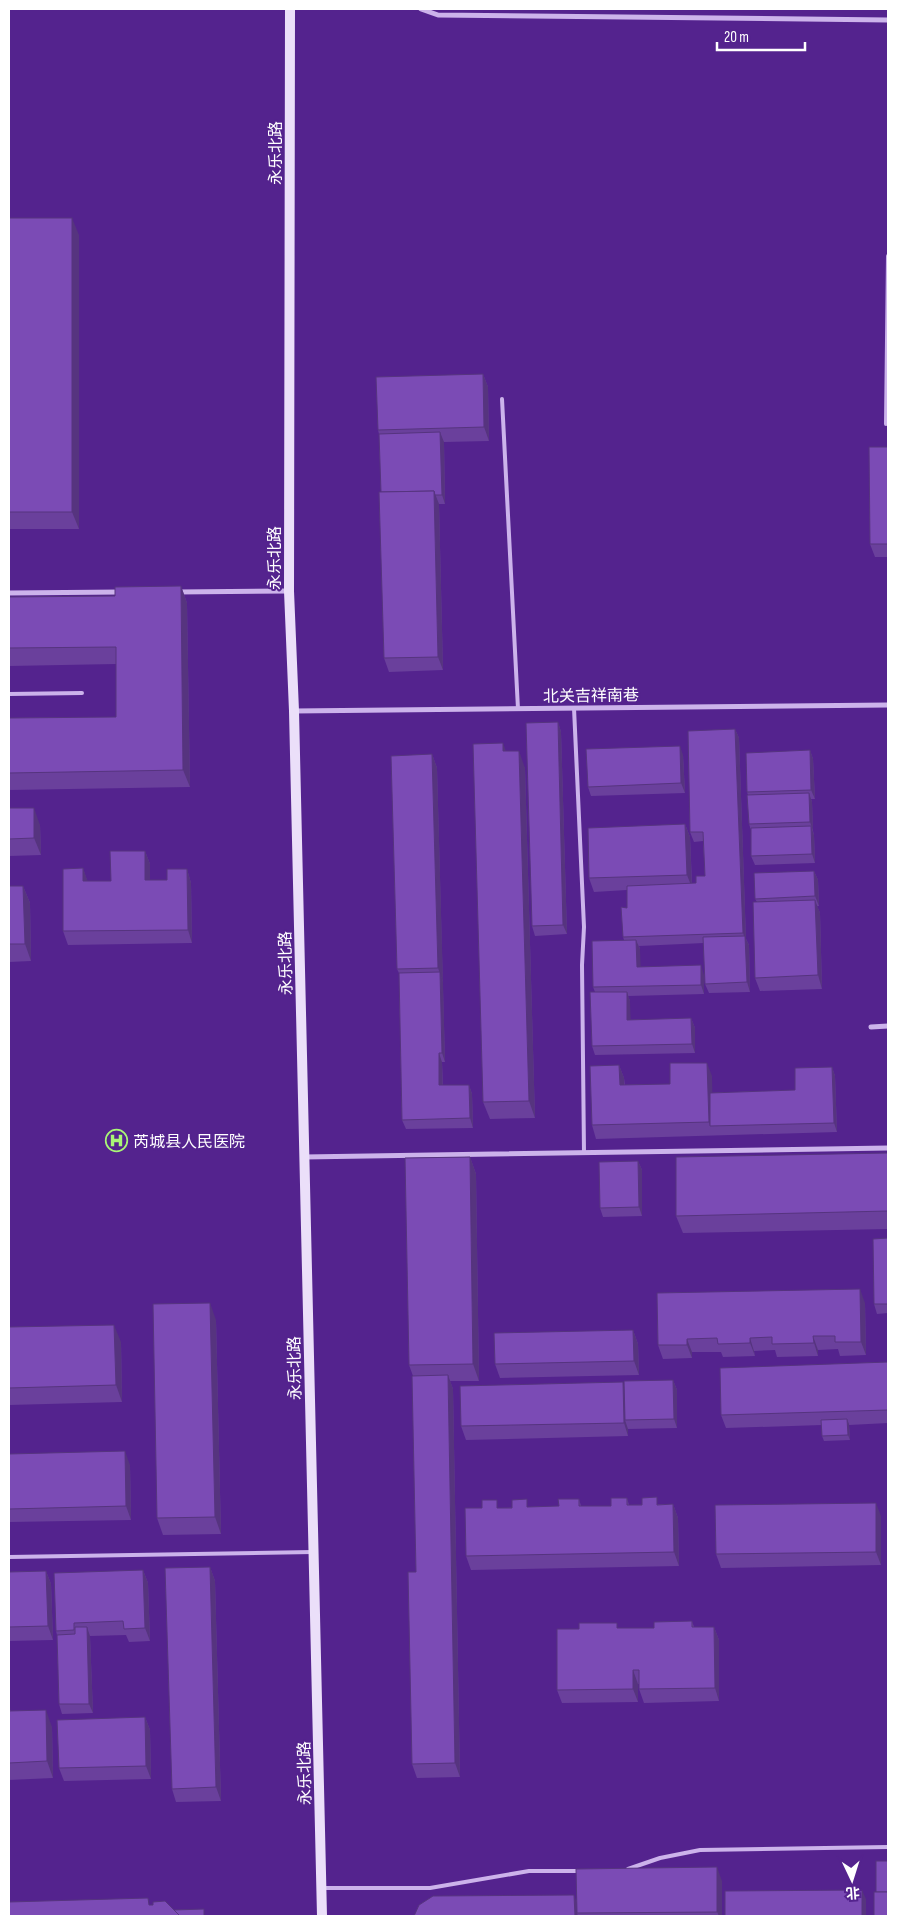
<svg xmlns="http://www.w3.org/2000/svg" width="897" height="1925" font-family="'Sofia Sans Condensed','Noto Sans SC',sans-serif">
<rect width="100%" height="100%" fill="#54238e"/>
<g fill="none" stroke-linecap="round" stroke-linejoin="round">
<!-- service -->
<g stroke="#ccb3eb" stroke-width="4">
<polyline points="502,399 518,709"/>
<polyline points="886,424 888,256"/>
<polyline points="9,694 82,693"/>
<polyline points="574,708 584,927 582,965 584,1153"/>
<polyline points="9,1557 313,1552"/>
<polyline points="628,1869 660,1858 700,1850 888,1847"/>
<polyline points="322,1888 430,1888 529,1871 579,1871"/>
</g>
<!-- minor -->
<g stroke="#ccb3eb" stroke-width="5">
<polyline points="421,9 438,15 888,20"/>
<polyline points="177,592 289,591"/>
<polyline points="9,593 121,592"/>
<polyline points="294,711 888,705"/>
<polyline points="871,1027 888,1026"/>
<polyline points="304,1157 888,1148"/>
</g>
<!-- secondary -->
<polyline stroke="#ebdff9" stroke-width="10" points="290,9 289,591 294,711 322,1916"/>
</g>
<!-- wall -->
<g fill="#6a409c">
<polygon points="9,218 79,235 79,529 9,529"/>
<polygon points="483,374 488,387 489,441 444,442 445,504 439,504 443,670 389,672 384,658 381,492 379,434 378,430"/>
<polygon points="888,447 888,557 875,557 870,544"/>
<polygon points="181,586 187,603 190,787 9,790 9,718 116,717 116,664 9,666 9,597 115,596"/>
<polygon points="558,722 561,732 567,934 535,936 532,926"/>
<polygon points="735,729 739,738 746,939 749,945 750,992 709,993 705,984 704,943 639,946 640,949 640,967 704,975 704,994 628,996 630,1001 630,1020 691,1018 695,1028 695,1053 595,1055 592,1046 595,992 593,987 624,940 623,937 627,908 627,890 594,892 589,878 685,824 690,837 692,883 696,883 705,876 703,841 694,842 690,832"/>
<polygon points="810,750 813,759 815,799 811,799 812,802 813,831 814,835 815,863 755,865 751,856 751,830 749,824 748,795 747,792"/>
<polygon points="506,751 525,768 535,1118 490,1119 483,1102"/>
<polygon points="432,754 437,768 445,1062 442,1062 443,1085 469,1085 472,1094 473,1128 406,1129 402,1120 399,973 397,969"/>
<polygon points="683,755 685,793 591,796 588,787"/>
<polygon points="9,808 40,825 41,855 9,856"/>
<polygon points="145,851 150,864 150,880 167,880 187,869 191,883 192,943 68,945 63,931 83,868 87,881 111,881"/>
<polygon points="814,871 818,880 819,906 817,906 820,913 822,989 760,991 755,978 757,902 755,899"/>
<polygon points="9,886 23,886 30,903 31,961 9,962"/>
<polygon points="619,1065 624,1078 625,1085 670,1084 712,1076 712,1093 795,1090 832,1067 835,1076 837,1132 596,1139 592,1125"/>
<polygon points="888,1153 888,1229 683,1233 676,1216"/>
<polygon points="470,1157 476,1174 479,1381 450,1381 453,1389 460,1777 417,1778 412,1764 416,1572 413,1376 409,1365"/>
<polygon points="638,1161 642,1170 642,1216 603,1217 600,1208"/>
<polygon points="888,1238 888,1313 877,1314 874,1304"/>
<polygon points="657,1293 865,1303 866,1355 840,1356 838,1349 818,1350 818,1356 777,1357 775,1350 754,1351 755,1356 723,1357 721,1352 692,1352 692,1358 663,1359 658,1345"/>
<polygon points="216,1320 221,1534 163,1535 157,1518"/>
<polygon points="9,1327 121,1342 122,1402 9,1405"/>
<polygon points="633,1330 638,1344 639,1375 500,1378 495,1364"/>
<polygon points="888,1362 888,1423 849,1425 850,1440 824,1441 822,1436 822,1425 726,1428 721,1415"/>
<polygon points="673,1380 677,1390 677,1428 628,1429 628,1436 466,1440 461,1426 624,1385"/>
<polygon points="9,1454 130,1465 131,1520 9,1522"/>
<polygon points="627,1498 629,1505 673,1504 678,1518 679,1566 471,1570 466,1556 500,1508 559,1506 579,1499 581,1506 611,1506"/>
<polygon points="881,1516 881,1565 721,1568 716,1554"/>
<polygon points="210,1567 215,1581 221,1801 176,1802 172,1789"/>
<polygon points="143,1570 148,1583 150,1641 129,1642 126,1635 90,1636 93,1713 62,1714 59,1704 57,1635 56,1631"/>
<polygon points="46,1571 51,1584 53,1640 9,1641 9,1572"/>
<polygon points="692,1621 694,1627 714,1627 719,1640 719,1701 644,1703 639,1689 639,1684 638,1684 638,1702 562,1703 557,1690 619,1628 654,1628"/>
<polygon points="9,1708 11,1711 52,1727 53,1778 9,1780"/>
<polygon points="145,1717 150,1730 151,1779 64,1781 59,1768"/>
<polygon points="722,1881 722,1916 414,1916 576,1900"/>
</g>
<!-- shaded-wall -->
<g fill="#56347f">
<polygon points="72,218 79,235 79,529 72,512"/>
<polygon points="483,374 488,387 489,441 484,427"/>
<polygon points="440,432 444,442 445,504 442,495"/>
<polygon points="434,491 439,504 443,670 438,657"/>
<polygon points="181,586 187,603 190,787 183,770"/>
<polygon points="558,722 561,732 567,934 563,925"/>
<polygon points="735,729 739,738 746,939 749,945 750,992 747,982 745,939 743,933"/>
<polygon points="503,743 509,760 503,751"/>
<polygon points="680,746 683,755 685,793 681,783"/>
<polygon points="810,750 813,759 815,799 811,790"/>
<polygon points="519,751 525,768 535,1118 529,1101"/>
<polygon points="432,754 437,768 443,982 438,968"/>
<polygon points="809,793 812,802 813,831 810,822"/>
<polygon points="34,808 40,825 41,855 34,838"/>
<polygon points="685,824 690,837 692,888 687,875"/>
<polygon points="811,826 814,835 815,863 812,854"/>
<polygon points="145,851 150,864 150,894 145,880"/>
<polygon points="83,868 88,882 83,881"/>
<polygon points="187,869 191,883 192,943 188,930"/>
<polygon points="814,871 818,880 819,906 815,896"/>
<polygon points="23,886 30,903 31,961 25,944"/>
<polygon points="815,900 820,913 822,989 818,975"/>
<polygon points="636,940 640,949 641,976 637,967"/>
<polygon points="701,965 704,975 704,994 701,985"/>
<polygon points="440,972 443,982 445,1062 442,1053"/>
<polygon points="627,992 630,1001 631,1029 627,1020"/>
<polygon points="691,1018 695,1028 695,1053 692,1044"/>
<polygon points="439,1053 442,1062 443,1095 439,1085"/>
<polygon points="707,1063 712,1076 713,1126 710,1126 709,1122"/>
<polygon points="619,1065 624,1078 625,1099 620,1085"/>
<polygon points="832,1067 835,1076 837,1132 834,1123"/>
<polygon points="469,1085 472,1094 473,1128 470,1118"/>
<polygon points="470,1157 476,1174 479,1381 473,1364"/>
<polygon points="638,1161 642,1170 642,1216 639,1207"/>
<polygon points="860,1289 865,1303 866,1355 861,1342"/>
<polygon points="210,1303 216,1320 221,1534 215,1517"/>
<polygon points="114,1325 121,1342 122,1402 116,1385"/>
<polygon points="633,1330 638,1344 639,1375 634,1361"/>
<polygon points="813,1336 818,1350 818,1356 814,1343"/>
<polygon points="750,1338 754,1351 755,1356 750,1343"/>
<polygon points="687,1339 692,1352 692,1358 687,1345"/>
<polygon points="448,1375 453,1389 460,1777 455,1763"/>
<polygon points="673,1380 677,1390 677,1428 674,1419"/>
<polygon points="623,1382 628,1395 625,1420 628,1429 628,1436 624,1423"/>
<polygon points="847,1419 849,1424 850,1440 848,1435"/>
<polygon points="125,1451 130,1465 131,1520 126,1506"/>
<polygon points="876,1503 881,1516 881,1565 876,1552"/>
<polygon points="673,1504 678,1518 679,1566 674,1552"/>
<polygon points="210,1567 215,1581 221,1801 216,1787"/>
<polygon points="143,1570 148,1583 150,1641 145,1628"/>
<polygon points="46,1571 51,1584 53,1640 48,1626"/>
<polygon points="87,1627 90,1636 93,1713 89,1704"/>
<polygon points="714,1627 719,1640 719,1701 715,1688"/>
<polygon points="633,1670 638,1684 638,1702 633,1689"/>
<polygon points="46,1710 52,1727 53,1778 47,1761"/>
<polygon points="145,1717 150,1730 151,1779 146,1766"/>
<polygon points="717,1867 722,1881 722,1916 719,1916 717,1912"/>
<polygon points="862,1890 866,1899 866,1916 862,1916"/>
<polygon points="574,1895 579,1908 577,1913 578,1916 575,1916"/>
</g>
<!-- building -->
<g fill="#7b4bb5" stroke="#56347f">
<rect x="9" y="218" width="63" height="294"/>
<polygon points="483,374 484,427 378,430 376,377"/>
<polygon points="440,432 442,495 435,495 434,491 381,492 379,434"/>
<polygon points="869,447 888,447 888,544 870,544"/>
<polygon points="434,491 438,657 384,658 379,492"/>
<polygon points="181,586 183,770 9,773 9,718 116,717 116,647 9,648 9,597 115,596 115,587"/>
<polygon points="558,722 563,925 532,926 526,723"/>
<polygon points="735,729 743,933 623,937 621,907 627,908 627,886 696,883 696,876 705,876 703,832 690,832 688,731"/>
<polygon points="503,743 503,751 519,751 529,1101 483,1102 473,744"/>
<polygon points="680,746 681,783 588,787 586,749"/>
<polygon points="810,750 811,790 747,792 746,753"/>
<polygon points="432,754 438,968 397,969 391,756"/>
<polygon points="809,793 810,822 749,824 747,795"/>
<polygon points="9,808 34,808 34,838 9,839"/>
<polygon points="685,824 687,875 589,878 588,828"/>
<polygon points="811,826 812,854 751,856 751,828"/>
<polygon points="110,851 145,851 145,880 167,880 167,869 187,869 188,930 63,931 63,869 83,868 83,881 111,881"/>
<polygon points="814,871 815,896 755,899 754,873"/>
<polygon points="9,886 23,886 25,944 9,944"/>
<polygon points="815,900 818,975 755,978 753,902"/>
<polygon points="745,936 747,982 705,984 703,937"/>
<polygon points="636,940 637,967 701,965 701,985 593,987 592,941"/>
<polygon points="440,972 442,1053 439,1053 439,1085 469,1085 470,1118 402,1120 399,973"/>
<polygon points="590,992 627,992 627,1020 691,1018 692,1044 592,1046"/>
<polygon points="670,1063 707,1063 709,1122 592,1125 590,1066 619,1065 620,1085 670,1084"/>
<polygon points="832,1067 834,1123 710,1126 710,1093 795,1090 795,1068"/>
<polygon points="888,1153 888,1211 676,1216 676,1157"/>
<polygon points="470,1157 473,1364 409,1365 405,1158"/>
<polygon points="638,1161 639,1207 600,1208 599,1162"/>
<polygon points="888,1238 888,1304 874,1304 873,1239"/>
<polygon points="860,1289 861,1342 835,1342 835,1336 813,1336 814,1343 772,1344 772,1337 750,1338 750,1343 718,1344 717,1338 687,1339 687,1345 658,1345 657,1293"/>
<polygon points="210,1303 215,1517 157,1518 153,1304"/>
<polygon points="114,1325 116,1385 9,1388 9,1327"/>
<polygon points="633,1330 634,1361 495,1364 494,1333"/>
<polygon points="888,1362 888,1410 721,1415 720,1368"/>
<polygon points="448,1375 455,1763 412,1764 408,1572 416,1572 412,1376"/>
<polygon points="673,1380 674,1419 625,1420 624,1381"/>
<polygon points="623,1382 624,1423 461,1426 460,1386"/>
<polygon points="847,1419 848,1435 822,1436 821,1420"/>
<polygon points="125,1451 126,1506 9,1509 9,1454"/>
<polygon points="657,1497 657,1505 673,1504 674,1552 466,1556 465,1508 482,1508 482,1500 497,1500 497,1508 512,1508 512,1500 527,1499 527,1507 559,1506 558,1499 579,1499 579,1506 611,1506 611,1498 627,1498 627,1505 642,1505 642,1498"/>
<polygon points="876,1503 876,1552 716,1554 715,1505"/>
<polygon points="210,1567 216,1787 172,1789 165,1568"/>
<polygon points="143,1570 145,1628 124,1629 123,1621 74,1623 74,1630 56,1631 54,1573"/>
<polygon points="46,1571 48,1626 9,1627 9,1572"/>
<polygon points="692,1621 692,1627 714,1627 715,1688 639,1689 639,1670 633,1670 633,1689 557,1690 557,1629 579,1629 579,1623 617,1623 617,1628 654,1628 654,1622"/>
<polygon points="75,1627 87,1627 89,1704 59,1704 57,1635 75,1634"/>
<polygon points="9,1708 10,1708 9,1711 46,1710 47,1761 9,1763"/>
<polygon points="145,1717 146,1766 59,1768 57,1720"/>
<rect x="876" y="1861" width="12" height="31"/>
<polygon points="717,1867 717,1912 577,1913 576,1869"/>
<polygon points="862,1890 862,1916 725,1916 725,1891"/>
<rect x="874" y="1892" width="14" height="24"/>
<polygon points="574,1895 575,1916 414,1916 419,1905 433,1896"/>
<polygon points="148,1898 149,1905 153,1905 153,1902 165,1901 180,1916 9,1916 9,1902"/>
<polygon points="204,1909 204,1916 180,1916 174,1910"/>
</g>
<!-- icons -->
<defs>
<symbol id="hospital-ring" viewBox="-11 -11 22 22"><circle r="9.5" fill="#54238e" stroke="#a9f676" stroke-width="1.5"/><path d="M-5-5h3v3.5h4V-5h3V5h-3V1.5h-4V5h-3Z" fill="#a9f676"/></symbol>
</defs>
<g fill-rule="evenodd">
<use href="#hospital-ring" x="104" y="1128" width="25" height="25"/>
</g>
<g text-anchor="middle" stroke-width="4" stroke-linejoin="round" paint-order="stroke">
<!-- street labels -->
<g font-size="16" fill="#fff" stroke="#54238e">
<text transform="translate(275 153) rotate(-90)" y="6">永乐北路</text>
<text transform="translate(274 558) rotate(-90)" y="6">永乐北路</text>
<text transform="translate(591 695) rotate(-1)" y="6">北关吉祥南巷</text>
<text transform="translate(285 963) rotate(-91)" y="6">永乐北路</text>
<text transform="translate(294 1368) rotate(-91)" y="6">永乐北路</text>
<text transform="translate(304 1773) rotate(-91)" y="6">永乐北路</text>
</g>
<!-- poi labels -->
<g font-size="16" fill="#fff" stroke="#54238e" text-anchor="start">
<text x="133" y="1147">芮城县人民医院</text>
</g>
</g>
<!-- border -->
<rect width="897" height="1925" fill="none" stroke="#ffffff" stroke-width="20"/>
<!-- north arrow -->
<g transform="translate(852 1880) rotate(176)" stroke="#54238e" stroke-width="4" paint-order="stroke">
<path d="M0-4L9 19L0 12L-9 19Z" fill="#ffffff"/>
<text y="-8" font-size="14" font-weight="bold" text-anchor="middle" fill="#ffffff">北</text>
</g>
<!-- scale -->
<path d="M717 42v8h88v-8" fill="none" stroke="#ffffff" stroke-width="2.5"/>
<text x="724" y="42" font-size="15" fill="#ffffff" stroke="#54238e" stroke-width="4" paint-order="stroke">20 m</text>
</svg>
